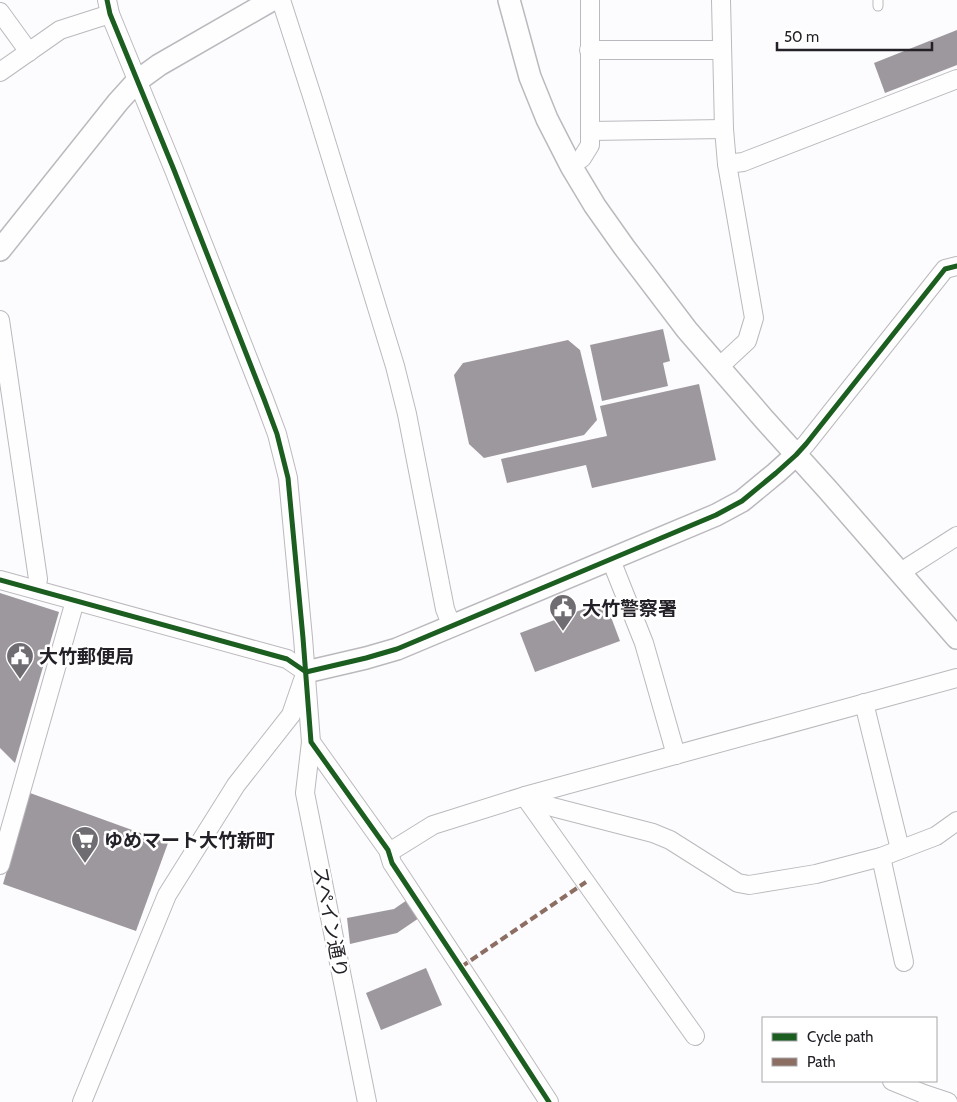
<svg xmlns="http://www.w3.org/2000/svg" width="957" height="1102" font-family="Cabin,'Noto Sans JP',sans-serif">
<rect width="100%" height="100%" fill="#fcfbfd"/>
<!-- building -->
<g fill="#9d989d">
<polygon points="957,30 957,65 885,93 874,63"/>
<polygon points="663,329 670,361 663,363 668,386 602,401 590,345"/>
<polygon points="568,340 580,350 597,420 584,435 484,458 469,444 454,375 463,363"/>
<polygon points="699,384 716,460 592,488 586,465 507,483 501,459 607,436 600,406"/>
<polygon points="0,593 59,612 15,763 0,748"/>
<polygon points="605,601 620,641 535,672 520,633"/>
<polygon points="30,793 168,843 136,931 3,884"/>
<polygon points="410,898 422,916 397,933 350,944 347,918 394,909"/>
<polygon points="426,968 442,1005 381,1030 366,993"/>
</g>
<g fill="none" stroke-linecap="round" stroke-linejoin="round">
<defs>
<polyline id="service" points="878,0 878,6"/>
<g id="minor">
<polyline points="107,0 110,14 174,170 264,399 277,434 288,478 303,638 311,742 388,850 392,863 501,1028 549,1102"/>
<polyline points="281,0 313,99 395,366 407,414 445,609 452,627"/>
<polyline points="0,12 29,52"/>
<polyline points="589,50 721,50"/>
<polyline points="0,72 60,30 110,14"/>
<polyline points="590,131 724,129"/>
<polyline points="727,164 743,162 957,79"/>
<polyline points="571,166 582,158 590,145 590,0"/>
<polyline points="0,320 38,579 36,589"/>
<polyline points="719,367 747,341 754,318 727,164 724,129 721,0"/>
<polyline points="796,455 806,444 945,269 957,266"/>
<polyline points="611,560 644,643 676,755"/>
<polyline points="901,574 910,566 957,536"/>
<polyline points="0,580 287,659 306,672"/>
<polyline points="864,703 900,849"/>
<polyline points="311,742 305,793 367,1102"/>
<polyline points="525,796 537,803 653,833 670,840 738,883 749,885 816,874 881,857 936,836 957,821"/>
<polyline points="525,797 695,1036"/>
<polyline points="388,850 396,848 433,825 525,796 957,678"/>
<polyline points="881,857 904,962"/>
<polyline points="0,865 75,601"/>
<polyline points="892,1081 924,1094 948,1102"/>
<polyline points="82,1102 167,895 236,785 291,715 303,680"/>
</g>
<g id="tertiary">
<polyline points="509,0 530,77 547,119 571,166 595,206 624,247 687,330 763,418 828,490 957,638"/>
<polyline points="0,250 118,102 137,81 159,65 272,0"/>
<polyline points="306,672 366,658 397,649 716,515 742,501 776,473 796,455"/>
</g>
</defs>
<!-- service casing -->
<use href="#service" stroke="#bbb9bd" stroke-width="11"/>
<!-- minor casing -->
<use href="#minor" stroke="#bbb9bd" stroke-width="20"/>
<!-- tertiary casing -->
<use href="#tertiary" stroke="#bbb9bd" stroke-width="24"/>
<!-- service -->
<use href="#service" stroke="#fffeff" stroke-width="9"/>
<!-- minor -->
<use href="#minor" stroke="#fffeff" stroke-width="18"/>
<!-- tertiary -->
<use href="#tertiary" stroke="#fffeff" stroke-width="21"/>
<!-- quiet -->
<polyline stroke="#8d6e63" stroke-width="4" stroke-dasharray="8 4" stroke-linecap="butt" points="461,967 586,882"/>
<defs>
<g id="cycleway">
<polyline points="107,0 110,14 174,170 264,399 277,434 288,478 303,638 311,742 388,850 392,863 501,1028 549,1102"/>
<polyline points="0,580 287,659 306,672 366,658 397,649 716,515 742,501 776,473 796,455 806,444 945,269 957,266"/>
</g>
</defs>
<!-- cycleway casing -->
<use href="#cycleway" stroke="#fff" stroke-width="8"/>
<!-- cycleway -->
<use href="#cycleway" stroke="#1b5e20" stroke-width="5"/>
</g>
<!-- icons -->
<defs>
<symbol id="civic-pin" viewBox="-11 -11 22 30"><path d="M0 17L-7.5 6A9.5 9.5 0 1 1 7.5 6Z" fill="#706d72" stroke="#fff"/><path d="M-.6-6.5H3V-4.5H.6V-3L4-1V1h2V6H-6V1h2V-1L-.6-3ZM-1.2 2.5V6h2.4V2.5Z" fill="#fff"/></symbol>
<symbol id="supermarket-pin" viewBox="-11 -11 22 30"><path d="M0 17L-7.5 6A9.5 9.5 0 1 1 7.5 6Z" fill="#706d72" stroke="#fff"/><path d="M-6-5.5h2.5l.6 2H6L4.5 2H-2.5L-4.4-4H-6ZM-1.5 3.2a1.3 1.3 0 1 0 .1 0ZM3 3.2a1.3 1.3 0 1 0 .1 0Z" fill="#fff"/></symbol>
</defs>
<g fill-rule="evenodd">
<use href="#civic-pin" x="547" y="592" width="32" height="43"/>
<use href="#civic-pin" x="4" y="640" width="32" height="43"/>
<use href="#supermarket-pin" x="69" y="824" width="32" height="43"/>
</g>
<g text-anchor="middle" stroke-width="5" stroke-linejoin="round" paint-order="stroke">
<!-- poi labels -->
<g font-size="19" font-weight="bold" fill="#242027" stroke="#fff" text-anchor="start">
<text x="582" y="615">大竹警察署</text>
<text x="39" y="663">大竹郵便局</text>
<text x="104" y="847">ゆめマート大竹新町</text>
</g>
<!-- street labels -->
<g font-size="19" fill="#242027" stroke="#fff">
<text transform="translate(331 922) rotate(79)" y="7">スペイン通り</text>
</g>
</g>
<!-- legend -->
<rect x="762" y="1017" width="175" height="65" fill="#ffffff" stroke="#a7a6a9"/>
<rect x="772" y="1033" width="25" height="8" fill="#1b5e20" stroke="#a7a6a9"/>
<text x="807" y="1042" font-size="15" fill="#242027">Cycle path</text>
<rect x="772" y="1058" width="25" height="8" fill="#8d6e63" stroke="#a7a6a9"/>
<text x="807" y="1067" font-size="15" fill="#242027">Path</text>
<!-- scale -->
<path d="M777 42v8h155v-8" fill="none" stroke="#242027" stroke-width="2.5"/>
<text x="784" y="42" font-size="15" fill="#242027" stroke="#ffffff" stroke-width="4" paint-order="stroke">50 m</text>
</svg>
